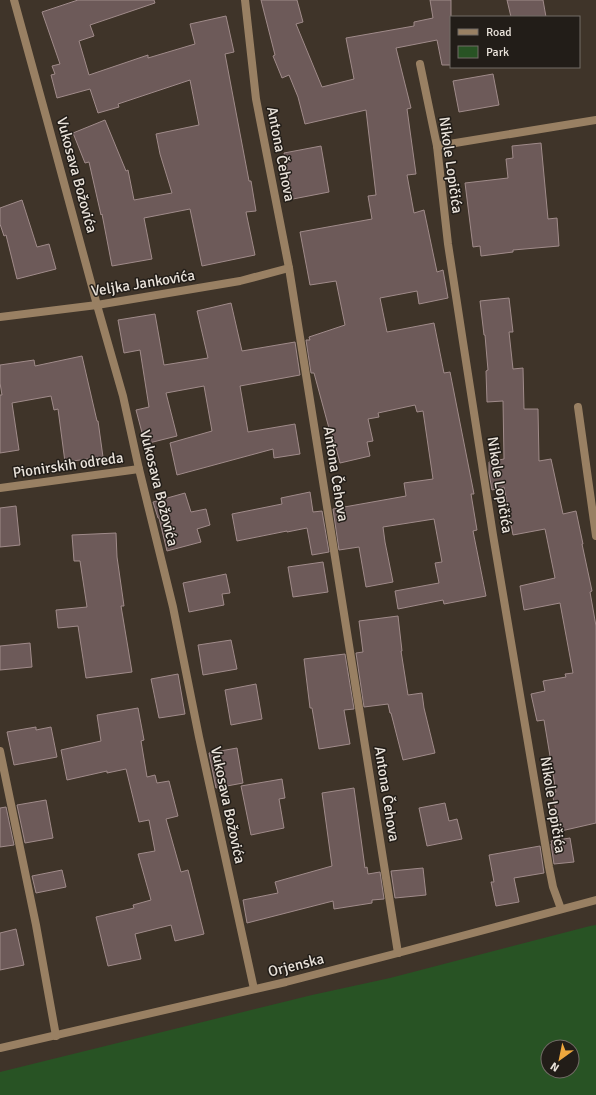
<svg xmlns="http://www.w3.org/2000/svg" width="596" height="1095" font-family="Signika,sans-serif">
<rect width="100%" height="100%" fill="#3f3429"/>
<!-- green -->
<path fill="#285324" fill-rule="evenodd" d="M596 925V1095H0V1072L312 995 390 978 590 926ZM548 1047H572V1071H548Z"/>
<!-- building -->
<g fill="#6d5a59" stroke="#a08b8a">
<polygon points="78,0 154,0 155,3 90,25 94,36 79,41 89,75 148,55 148,58 195,44 190,24 226,16 234,52 225,54 249,181 251,181 256,211 246,212 255,255 202,266 190,209 144,218 152,259 112,266 102,214 101,215 89,162 85,163 73,133 105,120 126,171 128,170 134,200 172,193 160,154 156,134 199,125 190,80 118,104 119,107 98,113 90,89 57,98 51,75 55,74 52,66 60,64 42,12"/>
<polygon points="261,0 297,0 303,22 296,24 322,87 354,79 346,38 414,26 414,22 433,18 430,0 451,0 451,65 442,65 437,40 396,48 411,108 407,109 416,174 407,175 414,213 424,210 437,272 443,270 448,298 419,304 417,291 380,298 387,332 434,323 444,373 450,372 474,494 471,494 477,530 473,531 486,596 444,604 443,600 398,609 395,591 439,583 435,563 442,562 434,519 383,527 385,542 393,582 366,587 359,547 339,550 333,509 406,496 404,483 433,479 423,411 417,412 415,405 378,413 379,417 368,419 373,441 367,442 370,456 340,463 332,432 330,432 314,373 311,373 306,340 310,340 309,337 345,325 336,281 310,285 300,232 372,219 368,196 376,195 366,110 305,124 298,97 289,75 282,78 273,56 275,55"/>
<polygon points="507,0 543,0 546,17 511,17"/>
<polygon points="493,74 499,105 459,112 453,81"/>
<polygon points="541,143 548,219 557,218 559,246 513,250 513,252 481,256 480,246 473,247 465,183 508,178 506,159 513,158 512,146"/>
<polygon points="321,146 329,192 293,199 284,153"/>
<polygon points="22,200 37,247 49,244 56,269 17,279 6,235 4,236 0,224 0,208"/>
<polygon points="509,298 513,332 509,332 513,369 523,368 524,409 538,409 539,461 551,459 563,514 576,511 583,544 582,544 592,591 590,592 596,626 596,823 561,831 552,793 556,792 544,720 537,721 531,694 545,691 543,681 566,677 565,674 573,673 560,603 524,610 520,586 555,578 545,529 513,535 504,487 492,490 489,473 489,462 504,459 503,401 487,402 486,371 488,370 486,347 485,335 484,335 480,301"/>
<polygon points="231,303 242,351 295,342 300,375 240,386 248,432 295,424 300,454 274,458 273,449 177,475 170,443 212,431 204,386 166,393 177,436 145,444 136,410 149,407 140,350 124,353 118,320 155,314 164,365 208,358 197,311"/>
<polygon points="82,356 97,421 98,421 103,457 65,462 58,409 54,410 51,396 12,403 19,450 0,453 0,395 2,395 0,383 0,365 34,360 35,366"/>
<polygon points="310,492 313,512 322,511 329,552 312,555 307,528 287,532 287,531 237,541 232,514 282,504 281,498"/>
<polygon points="185,493 191,512 206,509 210,525 197,529 201,542 167,551 159,518 158,518 153,502"/>
<polygon points="16,506 20,545 0,547 0,508"/>
<polygon points="116,533 117,557 124,606 121,606 132,672 86,678 78,626 58,628 56,610 87,607 80,561 74,561 72,535"/>
<polygon points="323,562 328,592 293,597 288,567"/>
<polygon points="226,574 230,593 222,594 224,605 189,612 183,583"/>
<polygon points="398,616 402,651 401,651 408,695 422,693 424,708 435,753 403,760 391,713 390,713 388,704 364,707 356,653 363,652 359,621"/>
<polygon points="231,640 237,669 203,675 198,645"/>
<polygon points="30,643 32,667 0,670 0,646"/>
<polygon points="345,654 354,709 344,710 350,744 319,749 312,708 310,708 304,659"/>
<polygon points="178,674 185,714 159,718 151,679"/>
<polygon points="256,684 262,719 231,725 225,690"/>
<polygon points="138,708 144,740 141,741 147,777 155,775 157,783 169,781 178,816 166,819 181,872 188,870 204,934 175,941 171,925 135,934 141,959 108,966 96,917 134,908 133,905 151,900 138,854 155,851 149,820 139,822 126,769 107,773 107,771 67,780 61,750 101,741 97,715"/>
<polygon points="36,727 36,730 51,727 57,757 14,765 7,732"/>
<polygon points="237,748 243,783 216,788 209,753"/>
<polygon points="282,779 285,798 279,799 284,828 251,835 241,786"/>
<polygon points="354,788 365,868 367,867 368,874 380,872 384,899 372,900 372,903 334,909 333,901 247,923 243,900 278,893 275,882 332,866 322,793"/>
<polygon points="46,800 53,838 25,843 17,805"/>
<polygon points="445,803 449,821 457,819 462,839 427,846 419,808"/>
<polygon points="6,807 14,845 0,847 0,808"/>
<polygon points="570,838 574,862 554,864 551,844 552,844 551,841"/>
<polygon points="540,846 544,873 514,878 519,902 496,906 491,882 494,882 489,855"/>
<polygon points="423,868 426,895 395,898 391,871"/>
<polygon points="62,870 66,887 36,893 32,876"/>
<polygon points="16,929 24,965 0,970 0,933"/>
</g>
<g fill="none" stroke-linecap="round" stroke-linejoin="round">
<!-- minor -->
<g stroke="#998063" stroke-width="8">
<polyline points="14,0 47,120 97,305 123,396 139,469 173,607 199,737 254,989"/>
<polyline points="245,0 256,99 289,268 398,953"/>
<polyline points="420,64 437,146 448,244 463,342 493,535 549,867 553,887 561,909"/>
<polyline points="437,146 596,120"/>
<polyline points="0,317 97,305 240,281 289,268"/>
<polyline points="578,407 596,536"/>
<polyline points="0,488 139,469"/>
<polyline points="0,751 36,925 56,1036"/>
<polyline points="0,1048 286,982 398,953 596,900"/>
</g>
</g>
<g text-anchor="middle" stroke-width="3" stroke-linejoin="round" paint-order="stroke">
<!-- street labels -->
<g font-size="15" fill="#eae3db" stroke="#221d18">
<text transform="translate(281 154) rotate(79)" y="5">Antona Čehova</text>
<text transform="translate(451 165) rotate(82)" y="5">Nikole Lopičića</text>
<text transform="translate(77 175) rotate(75)" y="5">Vukosava Božovića</text>
<text transform="translate(143 283) rotate(-9)" y="5">Veljka Jankovića</text>
<text transform="translate(68 465) rotate(-8)" y="5">Pionirskih odreda</text>
<text transform="translate(336 474) rotate(81)" y="5">Antona Čehova</text>
<text transform="translate(500 485) rotate(81)" y="5">Nikole Lopičića</text>
<text transform="translate(159 488) rotate(76)" y="5">Vukosava Božovića</text>
<text transform="translate(387 794) rotate(81)" y="5">Antona Čehova</text>
<text transform="translate(228 805) rotate(78)" y="5">Vukosava Božovića</text>
<text transform="translate(553 805) rotate(81)" y="5">Nikole Lopičića</text>
<text transform="translate(296 965) rotate(-14)" y="5">Orjenska</text>
</g>
</g>
<!-- legend -->
<rect x="450" y="16" width="130" height="52" fill="#221d18" stroke="#726c66"/>
<rect x="458" y="29" width="20" height="6" fill="#998063" stroke="#726c66"/>
<text x="486" y="36" font-size="12" fill="#eae3db">Road</text>
<rect x="458" y="46" width="20" height="12" fill="#285324" stroke="#726c66"/>
<text x="486" y="56" font-size="12" fill="#eae3db">Park</text>
<!-- north arrow -->
<g transform="translate(560 1059) rotate(213)"><circle r="19" fill="#221d18" stroke="#726c66"/>
<path d="M0-3L7 15L0 10L-7 15Z" fill="#eea73d"/>
<text y="-6" font-size="11" font-weight="bold" text-anchor="middle" fill="#eae3db">N</text>
</g>
</svg>
